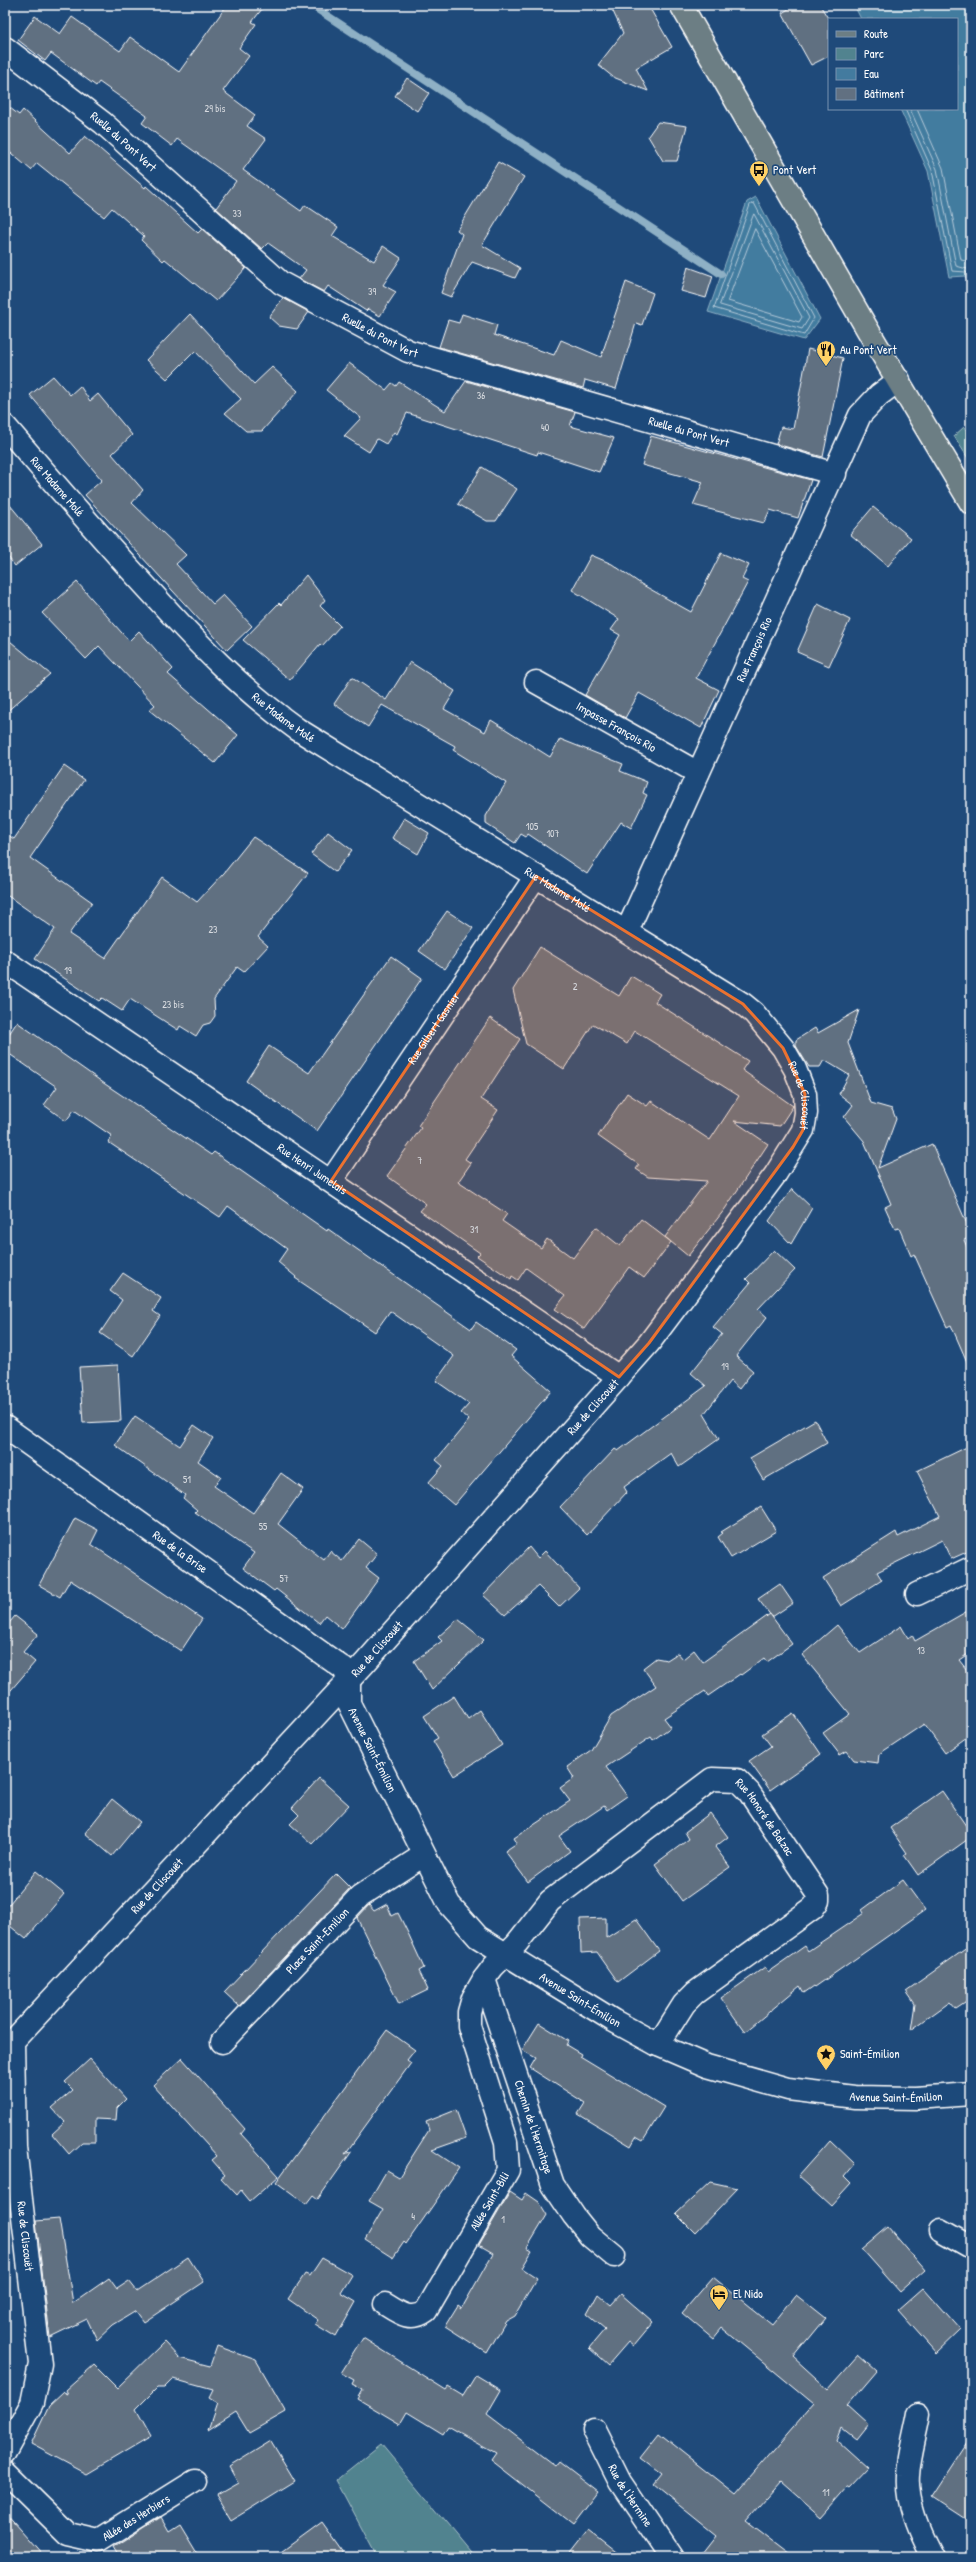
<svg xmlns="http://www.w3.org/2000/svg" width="976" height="2562" font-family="'Patrick Hand',sans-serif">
<rect width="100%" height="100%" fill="#1f4a7a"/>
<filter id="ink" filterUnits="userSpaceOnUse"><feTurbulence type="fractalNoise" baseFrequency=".025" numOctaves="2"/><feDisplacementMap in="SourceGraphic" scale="8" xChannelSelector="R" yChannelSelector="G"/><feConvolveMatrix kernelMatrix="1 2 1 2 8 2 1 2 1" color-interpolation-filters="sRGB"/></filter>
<g filter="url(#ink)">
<!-- green -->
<g fill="#51838f" stroke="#a8c1c7">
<polygon points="964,427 971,437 971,463 954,436"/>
<polygon points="381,2444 475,2557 377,2557 336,2480"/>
</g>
<!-- water -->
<g fill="#437b9f" stroke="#8eb0c5">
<polygon points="854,5 970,5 971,7 971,287 965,276 949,277 928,171 900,109 957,109 957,19 861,19"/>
<polygon points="756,197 820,319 804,340 708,312 747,202"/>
</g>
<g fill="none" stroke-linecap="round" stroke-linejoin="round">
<!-- shore -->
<g stroke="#b4cad9" stroke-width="1">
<polyline points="905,109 932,170 952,271 966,272 971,279"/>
<polyline points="910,109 937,169 956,266 971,270"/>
<polyline points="917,109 943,168 961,260 971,262"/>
<polygon points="754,203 814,318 804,335 714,308 750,205"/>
<polygon points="754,214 809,318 802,329 720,305"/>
<polygon points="755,229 802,317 799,322 728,301"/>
</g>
<!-- stream -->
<polyline stroke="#8eb0c5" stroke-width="8" points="311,5 721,274"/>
</g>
<!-- building -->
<g fill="#617081" stroke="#fff">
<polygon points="227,5 265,5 252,22 256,24 239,48 249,56 223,91 255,115 247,126 266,139 243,170 301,211 305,205 338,227 332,236 374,261 383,246 401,258 383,285 396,292 380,316 368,309 366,311 328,286 324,292 299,279 306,270 268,243 262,249 216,208 236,181 177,139 172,146 142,123 147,116 99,82 96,86 51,53 45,61 18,40 35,16 60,34 72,17 120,51 130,37 179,72"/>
<polygon points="610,5 648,5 672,47 636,68 648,91 613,77 598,65 623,33"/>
<polygon points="795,5 820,5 829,20 829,56 811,65 782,13"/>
<polygon points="407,78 429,93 417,111 395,96"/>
<polygon points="5,104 19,115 23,110 70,153 85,136 145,188 146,186 198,233 202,229 246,268 216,301 165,259 163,261 141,240 144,236 112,208 104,217 37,163 31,170 5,148"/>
<polygon points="658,122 687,126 677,161 663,161 648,136"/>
<polygon points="498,162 524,177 482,245 520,268 515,278 472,262 451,297 441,293 462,234 457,230"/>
<polygon points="688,267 713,276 706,298 681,291"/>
<polygon points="626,282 653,293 642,325 636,323 616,389 585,380 583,388 439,347 448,320 459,323 462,314 497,325 494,335 554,355 561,340 601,357"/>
<polygon points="283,298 309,312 297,329 279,326 269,317"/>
<polygon points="190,314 254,384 272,367 298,391 262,431 246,431 225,413 241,399 195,351 167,379 146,360"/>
<polygon points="808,349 843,358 823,457 776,444 781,427 793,429"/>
<polygon points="349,363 386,390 392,383 396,386 399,382 445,411 466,381 575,412 570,426 614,438 599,472 538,452 537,455 407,413 397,434 394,432 386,444 377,439 369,452 344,436 361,418 326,390"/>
<polygon points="53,376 70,395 80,386 90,401 98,394 132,435 112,454 143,490 132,503 186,555 176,564 213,604 223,595 252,626 227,650 85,495 102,480 30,395"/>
<polygon points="651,436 811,480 798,518 770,510 764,523 693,505 703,482 642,465"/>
<polygon points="482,467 517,489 496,521 487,521 458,504"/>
<polygon points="5,499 42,544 15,566 5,553"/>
<polygon points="873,507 911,538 888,566 850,534"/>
<polygon points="721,553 749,565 742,579 748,582 696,678 719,690 701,728 639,693 625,718 585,695 620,635 611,630 619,619 572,590 591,555 612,564 641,584 691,612"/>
<polygon points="306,575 325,600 320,606 340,626 322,646 320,644 290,680 243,640 279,603 281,605"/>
<polygon points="77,582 129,641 139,631 173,669 168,674 238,735 215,763 149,710 155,705 99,646 86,659 42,613"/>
<polygon points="818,604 850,620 829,666 797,652"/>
<polygon points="5,637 50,674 5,713"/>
<polygon points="410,662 455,691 444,709 485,732 491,720 550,757 560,739 623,764 620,771 647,782 643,793 647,795 631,828 621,822 587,874 528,834 526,837 521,834 515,843 486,824 486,816 506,783 453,750 455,746 382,705 368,727 334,704 352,677 386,700"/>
<polygon points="64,766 84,780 30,858 92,902 69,934 105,958 162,877 197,902 224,873 253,837 308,873 258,937 268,946 244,972 237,967 214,999 215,1016 210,1023 203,1025 196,1036 180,1026 178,1030 130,999 122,1011 102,998 99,1001 35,959 55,929 5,894 5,833 14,839"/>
<polygon points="404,818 429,833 418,854 392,838"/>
<polygon points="328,832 352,850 335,872 311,854"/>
<polygon points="447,911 473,928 445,969 419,951"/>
<polygon points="540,947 619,996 631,976 646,985 660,994 655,1002 748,1061 742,1070 793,1106 780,1126 734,1121 768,1144 725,1209 688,1256 665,1237 707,1181 648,1177 636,1169 639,1165 598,1136 627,1093 647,1106 651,1101 710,1140 739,1096 635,1031 627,1044 593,1024 564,1069 526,1044 513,990"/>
<polygon points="391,956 422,978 317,1131 246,1081 269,1046 309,1073"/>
<polygon points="859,1010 848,1043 871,1103 892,1109 896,1119 878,1168 932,1144 971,1233 971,1237 964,1240 971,1256 971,1371 951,1325 947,1327 914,1254 911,1256 899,1228 895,1229 885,1207 891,1204 864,1141 844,1117 853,1105 839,1094 849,1075 824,1060 820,1067 809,1067 796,1046 796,1040 815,1028 818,1033"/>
<polygon points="490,1018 520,1039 481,1099 498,1110 465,1159 471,1163 458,1182 507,1214 502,1221 541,1248 547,1239 573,1258 596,1227 620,1246 641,1219 671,1242 644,1278 629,1267 584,1329 555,1309 565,1296 526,1268 518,1280 512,1276 511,1279 477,1256 480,1253 420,1211 426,1204 387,1176 421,1128 418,1126"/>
<polygon points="17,1022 105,1084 211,1155 214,1152 327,1231 328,1229 471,1329 476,1322 516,1350 511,1356 551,1391 454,1505 428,1483 443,1466 436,1460 469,1420 461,1413 469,1404 436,1381 454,1356 390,1311 375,1332 295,1278 296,1277 278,1262 287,1249 228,1206 220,1217 108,1142 112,1136 74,1110 66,1121 44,1105 57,1087 5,1051 5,1040"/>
<polygon points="792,1189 812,1208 791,1244 769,1221"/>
<polygon points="774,1250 795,1270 758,1309 767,1317 736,1356 753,1371 739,1389 730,1381 704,1414 719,1439 679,1467 671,1453 624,1487 627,1492 587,1535 560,1507 615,1449 618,1451 706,1386 691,1373 722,1334 713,1327 750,1283 746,1279"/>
<polygon points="123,1273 161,1298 153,1311 160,1316 133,1356 100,1333 122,1300 110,1291"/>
<polygon points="118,1365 121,1421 83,1423 79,1367"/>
<polygon points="135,1416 180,1446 194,1425 213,1438 198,1461 221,1477 214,1486 253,1513 281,1473 303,1489 278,1524 324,1560 330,1551 342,1561 359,1539 377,1554 366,1568 379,1578 342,1629 325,1615 319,1623 276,1589 274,1591 243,1568 254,1553 195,1512 197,1510 183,1498 185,1495 115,1445"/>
<polygon points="815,1420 827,1443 763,1480 750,1458"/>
<polygon points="971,1445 971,1550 951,1559 942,1540 877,1572 882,1580 841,1606 823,1578 896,1532 898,1537 940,1516 917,1471"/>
<polygon points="761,1507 776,1531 731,1558 718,1537 723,1533 721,1532"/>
<polygon points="75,1518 98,1530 91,1544 202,1619 181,1651 70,1580 60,1597 39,1585"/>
<polygon points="529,1547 538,1558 545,1551 579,1588 559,1607 538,1586 505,1615 483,1595"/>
<polygon points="780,1584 793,1603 772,1617 758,1599"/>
<polygon points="971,1609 971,1652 959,1660 971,1675 971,1734 945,1753 924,1724 879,1754 878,1763 854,1760 847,1751 840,1755 823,1733 850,1714 802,1655 837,1625 860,1653 901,1626 908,1638 912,1635 915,1641"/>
<polygon points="770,1614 792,1644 767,1662 764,1658 741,1675 740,1674 708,1696 705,1691 664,1718 671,1727 653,1740 651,1737 606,1767 627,1796 607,1810 604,1806 559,1836 570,1851 528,1882 505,1851 517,1843 514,1838 570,1801 560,1788 574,1778 567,1767 591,1750 611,1716 656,1686 643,1668 656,1658 667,1660 678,1653 683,1659 694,1650 703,1662"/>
<polygon points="15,1616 38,1634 23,1652 35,1662 5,1697 5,1628"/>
<polygon points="458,1619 484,1640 432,1690 414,1661 442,1641 438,1637"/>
<polygon points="454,1696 468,1719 480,1710 502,1745 454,1776 433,1741 438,1738 424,1716"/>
<polygon points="793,1713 821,1754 770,1790 749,1761 771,1746 762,1734"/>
<polygon points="319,1778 349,1805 312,1844 290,1824 299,1815 292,1808"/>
<polygon points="942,1791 971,1833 971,1837 918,1875 904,1855 907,1853 890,1828"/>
<polygon points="112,1799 140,1822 112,1856 85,1833"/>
<polygon points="710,1813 728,1837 715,1847 730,1867 682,1901 655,1864 689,1839 685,1832"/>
<polygon points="36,1871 64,1894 26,1939 5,1922 5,1909"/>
<polygon points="336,1874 350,1888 239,2006 224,1992"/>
<polygon points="903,1880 925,1910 815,1987 814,1986 804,1993 800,1986 745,2032 721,1998 765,1967 768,1972 805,1946 808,1951 864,1913 862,1910"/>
<polygon points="387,1904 392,1916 398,1913 408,1933 424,1968 419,1971 428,1990 399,2004 357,1918 369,1905 374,1911"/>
<polygon points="606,1918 606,1938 636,1919 659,1951 618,1982 597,1952 581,1953 580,1919"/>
<polygon points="971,1945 971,1999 956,2009 950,2002 911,2030 915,2004 906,1991"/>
<polygon points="539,2023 568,2041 566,2045 581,2054 580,2056 664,2107 643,2141 636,2137 631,2146 578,2114 585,2103 530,2068 536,2058 522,2050"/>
<polygon points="387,2030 415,2050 407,2060 411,2063 345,2154 352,2151 318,2199 313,2195 306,2204 276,2182"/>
<polygon points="182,2058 245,2129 241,2134 279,2176 250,2201 241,2190 237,2195 221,2178 225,2175 212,2160 217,2156 153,2085"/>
<polygon points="90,2059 126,2099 117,2108 116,2120 95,2119 95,2142 82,2142 69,2154 52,2134 65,2122 52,2108 73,2090 65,2082"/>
<polygon points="456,2110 466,2138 432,2150 459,2168 406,2244 404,2242 393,2258 365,2240 383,2209 369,2201 387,2170 399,2177 429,2130 426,2122"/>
<polygon points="830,2140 855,2164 844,2177 851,2184 831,2206 798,2176"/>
<polygon points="710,2182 738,2188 695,2233 676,2214"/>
<polygon points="510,2192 522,2200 526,2193 539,2202 547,2215 527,2248 532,2251 522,2268 537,2278 515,2316 506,2321 487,2353 445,2326 458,2305 462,2308 493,2253 479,2245"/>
<polygon points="59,2219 73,2303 109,2278 117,2289 129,2281 137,2291 188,2257 204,2282 144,2322 136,2311 113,2325 97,2340 87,2319 50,2337 36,2221"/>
<polygon points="888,2227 925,2270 900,2292 862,2249"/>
<polygon points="322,2258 352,2275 341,2293 356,2302 336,2337 315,2324 318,2320 288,2299 305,2274 310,2276"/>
<polygon points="713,2277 772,2325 796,2295 825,2318 793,2357 828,2389 858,2355 876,2371 847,2405 868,2424 856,2439 842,2428 837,2441 868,2469 851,2487 848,2485 820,2517 780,2482 746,2521 793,2557 698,2557 716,2534 654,2484 662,2474 640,2457 659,2433 736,2494 814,2404 722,2328 713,2339 682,2313"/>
<polygon points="923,2288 960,2330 936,2353 898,2310"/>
<polygon points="598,2294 611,2305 621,2294 653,2322 633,2346 628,2342 608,2365 589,2348 605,2329 587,2314"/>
<polygon points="363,2338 446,2390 448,2387 463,2396 476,2375 501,2390 487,2414 555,2466 559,2461 598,2491 573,2524 491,2460 496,2453 448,2426 443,2434 407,2412 400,2424 358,2399 363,2390 352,2384 354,2380 341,2373"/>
<polygon points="164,2342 179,2358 210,2366 217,2346 256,2360 286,2412 249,2433 236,2412 208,2430 217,2403 209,2398 213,2390 173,2379 164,2388 157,2388 136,2409 151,2436 87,2474 31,2444 49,2406 64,2392 68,2394 66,2390 94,2365 117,2388"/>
<polygon points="971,2435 971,2522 931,2496"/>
<polygon points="271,2441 295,2481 232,2520 217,2495 238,2483 229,2467"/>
<polygon points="5,2513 44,2557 5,2557"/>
<polygon points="161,2517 169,2531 180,2524 200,2557 120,2557 114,2547"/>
<polygon points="322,2522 347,2557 274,2557"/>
<polygon points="589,2529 625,2557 567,2557"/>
</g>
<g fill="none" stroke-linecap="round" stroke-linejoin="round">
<defs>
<g id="minor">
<path id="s1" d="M5 48 103 123 281 283 408 351 835 474"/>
<path id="s2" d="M5 426C53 482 101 538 152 593 197 643 242 690 297 729L743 1004 754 1013 783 1048 795 1069 805 1094 806 1113 803 1130 775 1175 649 1343 364 1664 13 2041 15 2147 40 2364 32 2403 5 2452"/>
<path id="s3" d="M536 682 698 773"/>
<path id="s4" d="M627 931 860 415 879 395 899 380"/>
<path id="s5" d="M5 961 619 1377"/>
<path id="s6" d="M331 1181 536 876"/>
<path id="s7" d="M5 1427 344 1669 349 1681V1703L449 1904 478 1937 614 2021 658 2045 707 2066 788 2089 855 2097 915 2098 971 2094"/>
<polyline points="917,1594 971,1568"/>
<path id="s8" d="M484 1979 553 2185 574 2216 590 2236 614 2256"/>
<path id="s9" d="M222 2042 360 1896 424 1855"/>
<polyline points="941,2230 971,2247"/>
<path id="s10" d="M385 2304C399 2313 411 2322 426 2311L508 2170 506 2142 469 2026V2012L473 1998 484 1979 493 1967 517 1943 550 1901 712 1779 737 1780 749 1792 818 1895V1901L813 1908 695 1993 684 2004 658 2045"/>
<path d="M919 2414C916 2433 909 2454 908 2475 906 2503 919 2532 932 2557"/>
<path id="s11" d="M594 2430 620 2482 671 2557"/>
<path id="s12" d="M5 2472 68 2534 99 2541 195 2481"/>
</g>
<polyline id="major" points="681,5 869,332 971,503"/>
</defs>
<!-- minor casing -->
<use href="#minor" stroke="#fff" stroke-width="25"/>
<!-- major casing -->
<use href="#major" stroke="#fff" stroke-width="25"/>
<!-- minor -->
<use href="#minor" stroke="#1f4a7a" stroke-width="22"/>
<!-- major -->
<use href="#major" stroke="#6c7e84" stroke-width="22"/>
</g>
</g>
<!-- marked area -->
<path fill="#eb7230" fill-opacity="0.2" stroke="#eb7230" stroke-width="3" stroke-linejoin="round" d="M536 876 743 1004 783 1048 805 1094 803 1130 793 1147 649 1343 619 1377 331 1181Z"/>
<!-- icons -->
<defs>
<symbol id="bus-pin" viewBox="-11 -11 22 30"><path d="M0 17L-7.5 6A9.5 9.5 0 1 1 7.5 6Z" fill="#ffd166" stroke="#1f4a7a"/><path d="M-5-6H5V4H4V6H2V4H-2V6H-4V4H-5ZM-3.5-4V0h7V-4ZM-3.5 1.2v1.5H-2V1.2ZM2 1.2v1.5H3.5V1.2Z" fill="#111"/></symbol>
<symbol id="restaurant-pin" viewBox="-11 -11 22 30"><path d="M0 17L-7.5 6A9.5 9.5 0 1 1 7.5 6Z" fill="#ffd166" stroke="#1f4a7a"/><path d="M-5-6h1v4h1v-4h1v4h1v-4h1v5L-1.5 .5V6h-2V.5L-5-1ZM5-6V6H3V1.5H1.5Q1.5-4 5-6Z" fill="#111"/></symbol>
<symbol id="sight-pin" viewBox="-11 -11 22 30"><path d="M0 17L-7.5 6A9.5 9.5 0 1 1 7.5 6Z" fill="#ffd166" stroke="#1f4a7a"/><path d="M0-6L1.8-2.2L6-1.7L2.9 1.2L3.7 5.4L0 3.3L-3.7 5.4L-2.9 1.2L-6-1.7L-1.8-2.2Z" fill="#111"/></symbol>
<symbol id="hotel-pin" viewBox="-11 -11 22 30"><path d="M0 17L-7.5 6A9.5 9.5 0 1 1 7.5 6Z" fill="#ffd166" stroke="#1f4a7a"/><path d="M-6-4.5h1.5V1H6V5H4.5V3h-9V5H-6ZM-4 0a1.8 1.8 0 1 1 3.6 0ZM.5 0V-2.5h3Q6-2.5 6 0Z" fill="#111"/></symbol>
</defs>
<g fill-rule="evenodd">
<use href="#bus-pin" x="748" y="159" width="22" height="30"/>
<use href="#restaurant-pin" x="815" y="339" width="22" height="30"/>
<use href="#sight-pin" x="815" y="2043" width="22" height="30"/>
<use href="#hotel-pin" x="708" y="2283" width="22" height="30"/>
</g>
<g text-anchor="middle" stroke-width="3.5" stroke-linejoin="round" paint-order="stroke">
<!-- number labels -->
<g font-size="10" fill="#d8dbe0">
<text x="215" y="112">29 bis</text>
<text x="237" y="217">33</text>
<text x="372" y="295">39</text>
<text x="481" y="399">36</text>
<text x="545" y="431">40</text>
<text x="532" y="830">105</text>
<text x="553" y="837">107</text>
<text x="213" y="933">23</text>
<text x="68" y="974">19</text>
<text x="575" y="990">2</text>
<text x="173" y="1008">23 bis</text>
<text x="420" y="1164">7</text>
<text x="474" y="1233">31</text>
<text x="725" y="1370">19</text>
<text x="187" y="1483">51</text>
<text x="263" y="1530">55</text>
<text x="284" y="1582">57</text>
<text x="921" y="1654">13</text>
<text x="413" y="2220">4</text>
<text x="503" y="2223">1</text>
<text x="826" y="2496">11</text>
</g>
<!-- street labels -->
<g font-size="12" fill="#fff" stroke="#1f4a7a">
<text dy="4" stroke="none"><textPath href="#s1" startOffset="151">Ruelle du Pont Vert</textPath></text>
<text dy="4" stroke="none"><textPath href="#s1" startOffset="475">Ruelle du Pont Vert</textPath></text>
<text dy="4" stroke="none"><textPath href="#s1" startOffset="799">Ruelle du Pont Vert</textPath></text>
<text dy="4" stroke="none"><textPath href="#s2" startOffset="80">Rue Madame Molé</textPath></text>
<text dy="4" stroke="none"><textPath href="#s4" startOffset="309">Rue François Rio</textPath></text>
<text dy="4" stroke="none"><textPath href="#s2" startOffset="404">Rue Madame Molé</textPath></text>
<text dy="4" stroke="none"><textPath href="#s3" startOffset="92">Impasse François Rio</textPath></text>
<text dy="4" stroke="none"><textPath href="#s2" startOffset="728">Rue Madame Molé</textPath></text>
<text dy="4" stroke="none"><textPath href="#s6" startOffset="184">Rue Gilbert Gasnier</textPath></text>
<text dy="4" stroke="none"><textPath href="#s2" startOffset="1057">Rue de Cliscouët</textPath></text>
<text dy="4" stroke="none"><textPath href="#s5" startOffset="371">Rue Henri Jumelais</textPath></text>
<text transform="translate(593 1407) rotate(-48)" y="4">Rue de Cliscouët</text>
<text dy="4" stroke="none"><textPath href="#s7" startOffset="215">Rue de la Brise</textPath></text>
<text transform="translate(377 1649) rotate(-48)" y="4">Rue de Cliscouët</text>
<text dy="4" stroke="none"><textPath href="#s7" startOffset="504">Avenue Saint-Émilion</textPath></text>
<text dy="4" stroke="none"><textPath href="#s10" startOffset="785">Rue Honoré de Balzac</textPath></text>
<text transform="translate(157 1886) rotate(-47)" y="4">Rue de Cliscouët</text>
<text dy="4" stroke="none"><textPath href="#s9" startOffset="139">Place Saint-Emilion</textPath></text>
<text dy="4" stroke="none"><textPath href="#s7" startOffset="840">Avenue Saint-Émilion</textPath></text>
<text dy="4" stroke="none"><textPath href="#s7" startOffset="1176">Avenue Saint-Émilion</textPath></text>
<text dy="4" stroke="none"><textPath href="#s8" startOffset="156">Chemin de l'Hermitage</textPath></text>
<text dy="4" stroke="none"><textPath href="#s10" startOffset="172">Allée Saint-Bili</textPath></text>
<text dy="4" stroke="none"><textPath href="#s2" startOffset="2496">Rue de Cliscouët</textPath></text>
<text dy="4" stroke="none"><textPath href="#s11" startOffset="75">Rue de l'Hermine</textPath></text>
<text dy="4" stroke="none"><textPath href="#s12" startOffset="164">Allée des Herbiers</textPath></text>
</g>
<!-- poi labels -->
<g font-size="12" fill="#fff" stroke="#1f4a7a" text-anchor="start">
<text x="773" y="174">Pont Vert</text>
<text x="840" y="354">Au Pont Vert</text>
<text x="840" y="2058">Saint-Émilion</text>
<text x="733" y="2298">El Nido</text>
</g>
</g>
<!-- margin -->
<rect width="976" height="2562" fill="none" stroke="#1f4a7a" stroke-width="20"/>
<rect x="10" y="10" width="956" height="2542" fill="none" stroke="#fff" stroke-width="1.5" filter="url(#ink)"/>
<!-- legend -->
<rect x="828" y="18" width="130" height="92" fill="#1f4a7a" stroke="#7992af"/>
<rect x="836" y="31" width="20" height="6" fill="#6c7e84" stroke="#7992af"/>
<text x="864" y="38" font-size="12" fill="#ffffff">Route</text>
<rect x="836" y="48" width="20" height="12" fill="#51838f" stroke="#7992af"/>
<text x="864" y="58" font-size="12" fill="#ffffff">Parc</text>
<rect x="836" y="68" width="20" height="12" fill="#437b9f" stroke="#7992af"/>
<text x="864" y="78" font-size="12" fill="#ffffff">Eau</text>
<rect x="836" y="88" width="20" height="12" fill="#617081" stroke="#7992af"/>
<text x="864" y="98" font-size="12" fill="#ffffff">Bâtiment</text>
</svg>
